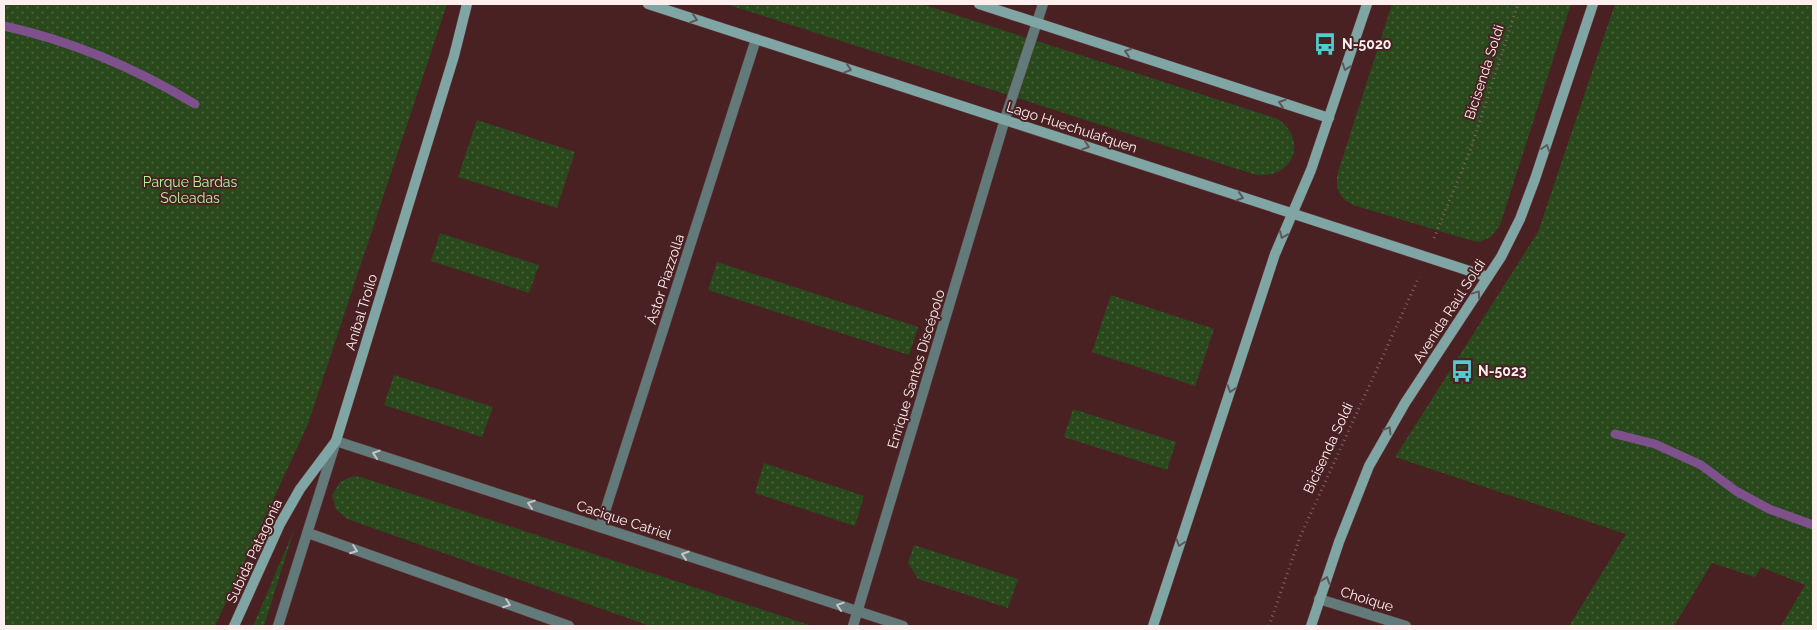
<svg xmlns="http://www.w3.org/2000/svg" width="1817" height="630" font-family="Raleway,sans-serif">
<defs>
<pattern id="grass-dots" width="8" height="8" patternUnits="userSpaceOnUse" patternTransform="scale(1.25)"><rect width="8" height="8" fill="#29481b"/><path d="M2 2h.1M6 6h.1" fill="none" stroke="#49633c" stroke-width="1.8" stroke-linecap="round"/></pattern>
</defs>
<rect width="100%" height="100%" fill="#492123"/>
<!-- grass -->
<g fill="url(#grass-dots)">
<polygon points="4,4 447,4 308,424 215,626 4,626"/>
<path d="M726 4H922L1278 119C1310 141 1291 182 1253 174Z"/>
<path d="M1392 4H1571L1500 225 1491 237 1479 242 1473 241 1356 206C1340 200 1334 189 1338 172Z"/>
<polygon points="1615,4 1813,4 1813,626 1781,626 1805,585 1761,567 1755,577 1712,563 1674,626 1569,626 1626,534 1395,457 1538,232"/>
<polygon points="477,120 575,152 557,208 458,177"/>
<polygon points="440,233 539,265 529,293 431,261"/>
<polygon points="717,262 918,327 909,355 708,290"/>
<polygon points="1111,295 1214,329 1195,386 1092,352"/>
<polygon points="394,375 493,407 482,437 384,405"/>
<polygon points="1073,409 1176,442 1167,470 1064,437"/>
<polygon points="764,463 864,496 855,526 755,493"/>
<polygon points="353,476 361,477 812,626 650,626 347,519 336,509 332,495 340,482"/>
<polygon points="294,530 264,626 253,626"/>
<polygon points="914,545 1018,579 1008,608 918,579 908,563"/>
</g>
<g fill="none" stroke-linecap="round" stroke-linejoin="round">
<!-- stream -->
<g stroke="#7e518d" stroke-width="9">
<path d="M4 26C73 41 135 68 195 104"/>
<polyline points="1615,434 1655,444 1701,465 1736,491 1769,509 1813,525"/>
</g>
<defs>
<g id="street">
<polyline points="600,527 756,39"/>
<polyline points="308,533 569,626"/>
<polyline points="1319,599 1406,626"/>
<polyline points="278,626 336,441 903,626"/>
<polyline points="853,626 1005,119 1043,4"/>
</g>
<g id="secondary">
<polyline points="648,4 1488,277"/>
<polyline points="979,4 1329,118"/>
<polyline points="234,626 280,524 300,489 336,441 454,56 467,4"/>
<polyline points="1153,626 1275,254 1311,170 1367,4"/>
<polyline points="1311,626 1339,542 1369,466 1405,403 1501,257 1520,219 1535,179 1593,4"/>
</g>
</defs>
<!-- street casing -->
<use href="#street" stroke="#623e3f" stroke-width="11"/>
<!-- secondary casing -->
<use href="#secondary" stroke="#623e3f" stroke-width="11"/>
<!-- path -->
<g stroke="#816162" stroke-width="3" stroke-dasharray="1 4" stroke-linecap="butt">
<polyline points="1434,238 1470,151 1518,4"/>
<polyline points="1269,626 1300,537 1419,277"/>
</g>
<!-- street -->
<use href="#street" stroke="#637a7b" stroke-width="10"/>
<!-- secondary -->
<use href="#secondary" stroke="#7fa5a5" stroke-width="10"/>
</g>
<!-- one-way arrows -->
<defs><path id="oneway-chevron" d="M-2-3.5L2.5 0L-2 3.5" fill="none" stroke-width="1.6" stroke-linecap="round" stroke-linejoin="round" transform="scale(1.25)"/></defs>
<g stroke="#5f5657">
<use href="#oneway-chevron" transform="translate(694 19) rotate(18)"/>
<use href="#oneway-chevron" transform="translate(1128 52) rotate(-162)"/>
<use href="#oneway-chevron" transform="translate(1346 67) rotate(109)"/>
<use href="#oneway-chevron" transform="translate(848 69) rotate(18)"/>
<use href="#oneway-chevron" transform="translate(1282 103) rotate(-162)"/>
<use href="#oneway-chevron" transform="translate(1086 146) rotate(18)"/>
<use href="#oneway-chevron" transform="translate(1546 148) rotate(-72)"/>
<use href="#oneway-chevron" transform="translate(1240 197) rotate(18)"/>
<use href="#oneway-chevron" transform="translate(1283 235) rotate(113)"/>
<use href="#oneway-chevron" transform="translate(1477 294) rotate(-56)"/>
<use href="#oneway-chevron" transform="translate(1231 389) rotate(108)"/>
<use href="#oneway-chevron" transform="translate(1388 430) rotate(-59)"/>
<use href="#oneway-chevron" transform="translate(1180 543) rotate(108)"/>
<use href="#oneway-chevron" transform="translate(1326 580) rotate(-71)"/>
</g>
<g stroke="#c8c5c6">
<use href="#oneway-chevron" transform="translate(376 454) rotate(-162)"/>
<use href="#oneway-chevron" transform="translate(531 504) rotate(-162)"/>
<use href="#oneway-chevron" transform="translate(354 550) rotate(20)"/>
<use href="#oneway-chevron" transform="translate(685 555) rotate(-162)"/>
<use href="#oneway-chevron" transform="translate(507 604) rotate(20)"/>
<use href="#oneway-chevron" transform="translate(840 606) rotate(-162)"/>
</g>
<!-- icons -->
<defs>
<symbol id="bus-bare" viewBox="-9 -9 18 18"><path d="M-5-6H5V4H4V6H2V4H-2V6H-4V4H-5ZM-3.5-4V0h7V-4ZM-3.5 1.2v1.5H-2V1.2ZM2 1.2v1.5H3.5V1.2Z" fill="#52cdcf" stroke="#492123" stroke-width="2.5" paint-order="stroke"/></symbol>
</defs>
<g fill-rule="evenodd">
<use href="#bus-bare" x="1309" y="28" width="32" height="32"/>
<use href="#bus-bare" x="1446" y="355" width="32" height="32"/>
</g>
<g text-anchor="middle" stroke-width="4" stroke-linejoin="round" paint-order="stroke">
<!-- poi labels -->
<g font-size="14" font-weight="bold" fill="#fee" stroke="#492123" text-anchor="start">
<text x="1342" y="49">N-5020</text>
<text x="1478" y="376">N-5023</text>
</g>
<!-- street labels -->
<g font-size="14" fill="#fee" stroke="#492123">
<text transform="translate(1484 72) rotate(-72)" y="5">Bicisenda Soldi</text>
<text transform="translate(1072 127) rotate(18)" y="5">Lago Huechulafquen</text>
<text transform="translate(665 279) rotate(-72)" y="5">Ástor Piazzolla</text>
<text transform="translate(1449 311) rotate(-57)" y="5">Avenida Raúl Soldi</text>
<text transform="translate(361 312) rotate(-73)" y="5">Aníbal Troilo</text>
<text transform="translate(916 369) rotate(-73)" y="5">Enrique Santos Discépolo</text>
<text transform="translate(1328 448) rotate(-65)" y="5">Bicisenda Soldi</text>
<text transform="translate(624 520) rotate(18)" y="5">Cacique Catriel</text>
<text transform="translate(254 551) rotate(-65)" y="5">Subida Patagonia</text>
<text transform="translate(1367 599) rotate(17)" y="5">Choique</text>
</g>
<!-- park labels -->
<g font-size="14" fill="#b3f39a" stroke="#492123">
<text x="190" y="187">Parque Bardas<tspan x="190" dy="16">Soleadas</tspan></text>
</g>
</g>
<!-- border -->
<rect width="1817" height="630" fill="none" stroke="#ffeeee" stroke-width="10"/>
</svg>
